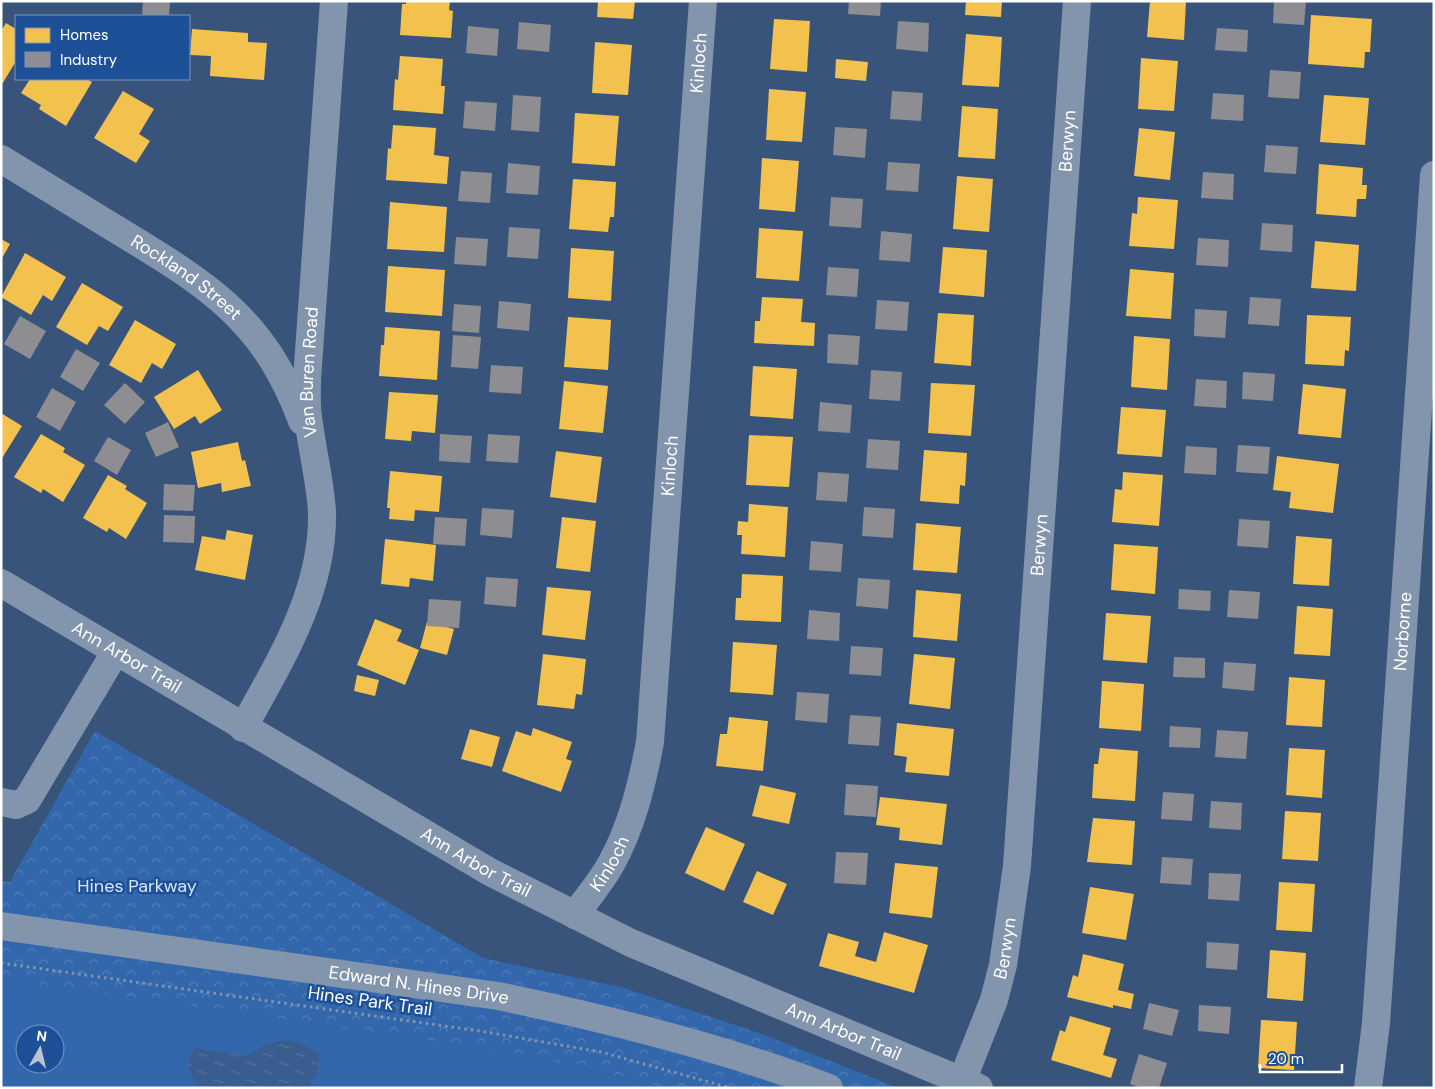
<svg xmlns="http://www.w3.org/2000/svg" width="1435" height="1089" font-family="'DM Sans',sans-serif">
<defs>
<pattern id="park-crowns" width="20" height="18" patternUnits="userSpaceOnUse" patternTransform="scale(1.25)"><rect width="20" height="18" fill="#3367ac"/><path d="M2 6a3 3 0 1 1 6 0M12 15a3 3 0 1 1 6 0" fill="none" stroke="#527eb8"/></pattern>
<pattern id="water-ripples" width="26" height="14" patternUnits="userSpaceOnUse" patternTransform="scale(1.25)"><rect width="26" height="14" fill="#395d8f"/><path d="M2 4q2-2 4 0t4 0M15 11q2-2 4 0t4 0" fill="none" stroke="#5775a0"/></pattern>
</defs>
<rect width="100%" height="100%" fill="#39547b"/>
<!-- grass -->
<path fill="#3367ac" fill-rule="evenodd" d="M1 979 516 1053 665 1088H1ZM25 1034H55V1064H25Z"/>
<!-- park -->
<polygon fill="url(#park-crowns)" points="95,731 483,958 621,987 756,1032 899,1088 665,1088 516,1053 1,979 1,881 10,882"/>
<!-- water -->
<path fill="url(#water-ripples)" d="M284 1040 298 1042 319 1053C319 1066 318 1078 307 1088H211L196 1085 187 1066 195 1048 247 1056 264 1045Z"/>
<!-- homes -->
<g fill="#f2c14e">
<polygon points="406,1 450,1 449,10 453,11 451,38 400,35 402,4 406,4"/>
<polygon points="598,1 635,1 633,19 597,17"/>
<polygon points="966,1 1002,1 1001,17 965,15"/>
<polygon points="1150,1 1186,1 1184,40 1147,37"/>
<polygon points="1311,15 1372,19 1370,52 1365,52 1364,68 1308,64"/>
<polygon points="774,19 810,21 807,72 770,69"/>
<polygon points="6,23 16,29 16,61 1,86 1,31"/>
<polygon points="192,29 248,33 248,42 267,43 264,80 210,76 211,56 190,55"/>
<polygon points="966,34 1002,37 999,87 962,85"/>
<polygon points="595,42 632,45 628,95 592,93"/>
<polygon points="400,56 443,59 441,86 445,86 443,114 393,110 395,79 398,80"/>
<polygon points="1141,58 1178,61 1174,111 1138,109"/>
<polygon points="836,59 868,62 866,81 835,78"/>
<polygon points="30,79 86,79 92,82 66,126 39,109 41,105 21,93"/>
<polygon points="769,89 806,92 802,142 766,140"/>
<polygon points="123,91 154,109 139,134 150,141 136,163 94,138"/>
<polygon points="1324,95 1369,98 1365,145 1320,142"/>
<polygon points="962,106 998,109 995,159 958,157"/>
<polygon points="575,113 619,116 615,166 572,163"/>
<polygon points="393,125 436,128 434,155 449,157 447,184 386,180 388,148 391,149"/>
<polygon points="1139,128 1175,132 1170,180 1134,176"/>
<polygon points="762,158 799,161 795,212 759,209"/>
<polygon points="1319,164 1363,168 1362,185 1367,185 1366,199 1357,199 1356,217 1316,214"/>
<polygon points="957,176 993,179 989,232 953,229"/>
<polygon points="573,179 616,182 614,217 610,217 608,232 569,229"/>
<polygon points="1138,197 1178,200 1174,249 1129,246 1132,213 1137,214"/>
<polygon points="390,202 447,207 444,252 387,249"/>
<polygon points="759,228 803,231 799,281 756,278"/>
<polygon points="1,239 10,244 1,260"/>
<polygon points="1315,241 1359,245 1356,291 1311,288"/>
<polygon points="943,247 987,250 984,297 939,293"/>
<polygon points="571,248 614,251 611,301 568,298"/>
<polygon points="25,253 66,277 52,301 43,295 31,315 1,297"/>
<polygon points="388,266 445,270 442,316 385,312"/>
<polygon points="1130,269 1174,273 1171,319 1126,316"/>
<polygon points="82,283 123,307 108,331 99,326 87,345 56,327"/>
<polygon points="762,297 803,299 801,322 815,323 814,346 754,343 755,321 760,321"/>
<polygon points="938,313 974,315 971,366 934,363"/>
<polygon points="1307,315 1351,317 1349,351 1345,350 1344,366 1305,364"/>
<polygon points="568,317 611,320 608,370 564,367"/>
<polygon points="135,320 176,344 162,369 152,363 141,383 109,365"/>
<polygon points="385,327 440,331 437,380 379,376 381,345 384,345"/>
<polygon points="1134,336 1170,339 1167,390 1131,387"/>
<polygon points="753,366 797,369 793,419 750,416"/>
<polygon points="198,370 222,410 200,424 195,416 174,429 154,397"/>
<polygon points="564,381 608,386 603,433 559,429"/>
<polygon points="931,383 975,385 971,436 928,433"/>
<polygon points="1303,384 1346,389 1341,438 1298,434"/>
<polygon points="389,392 438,395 435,433 412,431 411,441 385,439"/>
<polygon points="1121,407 1166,410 1162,457 1117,454"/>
<polygon points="1,413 22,426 1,460"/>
<polygon points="41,434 65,448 63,452 85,465 63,502 43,489 41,493 14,477"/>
<polygon points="749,435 793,437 789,487 746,485"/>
<polygon points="238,442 242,461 245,460 251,486 222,492 221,483 198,488 191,452"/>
<polygon points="924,450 967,453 965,486 960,485 959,504 920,501"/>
<polygon points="556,451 602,457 596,503 550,497"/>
<polygon points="1277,456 1339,464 1333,513 1289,508 1291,492 1273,490"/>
<polygon points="390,471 442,476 439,512 415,510 414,521 389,519 390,508 387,508"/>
<polygon points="1123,472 1163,475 1159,526 1112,522 1115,489 1122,490"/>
<polygon points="108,475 127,486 125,489 147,503 126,539 109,528 107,532 83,518"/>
<polygon points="749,504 788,507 785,557 741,554 742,535 737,535 738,521 748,522"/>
<polygon points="562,517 596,521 590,572 556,568"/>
<polygon points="916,523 961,527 957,573 913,570"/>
<polygon points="227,530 253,535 245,580 195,570 202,536 225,540"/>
<polygon points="1296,536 1332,539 1329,586 1293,584"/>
<polygon points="385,539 436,545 433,581 410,578 409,587 381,584"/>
<polygon points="1114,544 1158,547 1155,594 1111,590"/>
<polygon points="742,574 783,576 781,622 735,620 736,598 741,598"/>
<polygon points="547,587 591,591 585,640 542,635"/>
<polygon points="916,590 961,594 957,641 913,637"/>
<polygon points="1297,606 1333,609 1330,656 1294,654"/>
<polygon points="1106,613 1151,616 1147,663 1103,660"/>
<polygon points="375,619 402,630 397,641 419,650 405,685 357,665"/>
<polygon points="427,622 454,629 447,655 420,648"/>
<polygon points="733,642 777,645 773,695 730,692"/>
<polygon points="543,654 586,659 582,695 576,694 574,709 537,705"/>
<polygon points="914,654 955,658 950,709 909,704"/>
<polygon points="357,675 379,680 375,696 354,691"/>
<polygon points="1289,677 1325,680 1322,727 1286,725"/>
<polygon points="1102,681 1144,684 1141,731 1099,728"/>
<polygon points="729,717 768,721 763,771 716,766 720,734 727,734"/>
<polygon points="897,723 954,729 949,776 905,772 907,757 894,755"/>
<polygon points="533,728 572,742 566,759 572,761 561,792 502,771 516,731 531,736"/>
<polygon points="470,729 500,737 492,767 461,759"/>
<polygon points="1100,748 1138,751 1135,801 1092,798 1094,764 1098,764"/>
<polygon points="1289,748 1325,750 1322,798 1286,795"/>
<polygon points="760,785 796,793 789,824 752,816"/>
<polygon points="880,797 947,804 942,845 899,840 900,828 876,825"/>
<polygon points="1285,811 1321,813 1318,861 1282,859"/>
<polygon points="1093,818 1135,821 1132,865 1087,862"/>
<polygon points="706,827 745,844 724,891 685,873"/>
<polygon points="895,863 938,867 932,918 889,913"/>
<polygon points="757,871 787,884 773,915 743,902"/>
<polygon points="1279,882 1315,884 1312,932 1276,930"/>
<polygon points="1090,887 1134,894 1126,940 1082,933"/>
<polygon points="884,932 928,945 914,993 819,966 828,933 859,942 855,956 876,962"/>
<polygon points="1270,950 1306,953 1303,1001 1267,998"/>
<polygon points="1083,954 1124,964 1118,990 1134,994 1131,1009 1113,1005 1113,1008 1067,997 1073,975 1078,977"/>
<polygon points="1070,1016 1111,1028 1103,1055 1117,1059 1111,1078 1051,1060 1060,1030 1065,1032"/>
<polygon points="1261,1020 1297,1022 1294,1070 1258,1068"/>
</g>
<!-- industry -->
<g fill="#8d8d92">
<polygon points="143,1 170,1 169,16 142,16"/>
<polygon points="849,1 881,1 880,16 848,14"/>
<polygon points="1274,1 1306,1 1304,25 1273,23"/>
<polygon points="898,21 929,23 928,52 896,49"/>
<polygon points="519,22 551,25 549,52 517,49"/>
<polygon points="468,26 499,29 497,56 466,53"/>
<polygon points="1217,28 1248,30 1247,52 1215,50"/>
<polygon points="1270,70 1301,72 1299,99 1268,97"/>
<polygon points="892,91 923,93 921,121 890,119"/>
<polygon points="1213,93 1244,95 1243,121 1211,119"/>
<polygon points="513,95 541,97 539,132 511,130"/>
<polygon points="465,101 497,103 495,131 463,128"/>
<polygon points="835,127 867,129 865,158 833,155"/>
<polygon points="1266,145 1298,147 1296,174 1264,172"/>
<polygon points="888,162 920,164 918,192 886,190"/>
<polygon points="508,163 540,166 538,195 506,193"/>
<polygon points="461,171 492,173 490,203 458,201"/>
<polygon points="1203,172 1234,174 1233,200 1201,198"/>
<polygon points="831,197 863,199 861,228 829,226"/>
<polygon points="1262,223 1293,225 1292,252 1260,250"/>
<polygon points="509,227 540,229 538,259 507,257"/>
<polygon points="881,231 912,234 910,262 879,260"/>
<polygon points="456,237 488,239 486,266 454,264"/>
<polygon points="1198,238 1229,240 1228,267 1196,265"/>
<polygon points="828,267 859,269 857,297 826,295"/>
<polygon points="1250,297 1281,299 1279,326 1248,324"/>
<polygon points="877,300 909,302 907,331 875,329"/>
<polygon points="499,301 531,304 529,331 497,328"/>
<polygon points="454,304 481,306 479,333 452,331"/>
<polygon points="1195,309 1227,311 1225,338 1194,336"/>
<polygon points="20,316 46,331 30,359 4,344"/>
<polygon points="828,334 860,336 858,365 827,363"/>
<polygon points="453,335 481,337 478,369 451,367"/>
<polygon points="76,349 100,363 83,391 60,377"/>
<polygon points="491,365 523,367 521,394 489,392"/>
<polygon points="871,370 902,372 900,401 869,399"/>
<polygon points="1243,372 1275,374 1273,401 1242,399"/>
<polygon points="1196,379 1227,381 1226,408 1194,406"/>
<polygon points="125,383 145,402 125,424 104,405"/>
<polygon points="52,388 76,402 60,431 36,417"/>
<polygon points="820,402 852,405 850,433 818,431"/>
<polygon points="168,422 179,447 156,457 145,433"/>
<polygon points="440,434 472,436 470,463 439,461"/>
<polygon points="488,434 520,436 518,463 486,461"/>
<polygon points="108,437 131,450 117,475 94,461"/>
<polygon points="868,439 900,441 898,470 866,468"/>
<polygon points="1238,445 1270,447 1268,474 1236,472"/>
<polygon points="1186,446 1217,448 1216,475 1184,473"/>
<polygon points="818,472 849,474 847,502 816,500"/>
<polygon points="164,484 195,485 193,511 163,510"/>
<polygon points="864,507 895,509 893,538 862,536"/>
<polygon points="482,508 514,510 512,538 480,535"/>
<polygon points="164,515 195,516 194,543 163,542"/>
<polygon points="435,517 467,519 465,546 433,544"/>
<polygon points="1239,519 1270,521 1268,548 1237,546"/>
<polygon points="811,541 843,544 841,572 809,570"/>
<polygon points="486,577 518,579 516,607 484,604"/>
<polygon points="858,578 890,580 888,609 856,606"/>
<polygon points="1179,589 1211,591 1210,611 1178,609"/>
<polygon points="1229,590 1260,592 1258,619 1227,617"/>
<polygon points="429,599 461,601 459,628 427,626"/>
<polygon points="809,610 840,613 839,641 807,639"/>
<polygon points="851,646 883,648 881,676 849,674"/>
<polygon points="1174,657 1205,658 1205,678 1173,677"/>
<polygon points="1224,662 1256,664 1254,691 1222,688"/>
<polygon points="797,692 829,694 827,723 795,720"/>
<polygon points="850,715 881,717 879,746 848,744"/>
<polygon points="1170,726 1201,728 1200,748 1169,747"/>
<polygon points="1217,730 1248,732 1246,759 1215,757"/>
<polygon points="846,784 878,786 876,817 844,815"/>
<polygon points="1163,792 1194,794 1192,821 1161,819"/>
<polygon points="1211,801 1242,803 1241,830 1209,828"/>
<polygon points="836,852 868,853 866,885 834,883"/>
<polygon points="1162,857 1193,859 1191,885 1160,883"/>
<polygon points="1209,873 1241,874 1239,901 1208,899"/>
<polygon points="1207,942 1239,944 1237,970 1206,968"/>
<polygon points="1149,1003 1179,1010 1172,1036 1143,1029"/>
<polygon points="1199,1005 1231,1007 1229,1034 1198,1031"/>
<polygon points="1139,1054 1167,1063 1159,1088 1142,1088 1130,1084"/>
</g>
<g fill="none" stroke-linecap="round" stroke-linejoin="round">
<!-- path -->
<polyline stroke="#8395ad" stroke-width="3" stroke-dasharray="2.5 4" stroke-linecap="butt" points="1,963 480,1031 601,1052 731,1088"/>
<!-- minor -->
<g stroke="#8395ad" stroke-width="28">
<path id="s1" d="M1 159C42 184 83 209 124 234 211 287 265 321 302 421"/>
<path id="s2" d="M1 583 490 872 631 943 979 1088"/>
<path id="s3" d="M243 728C280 661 324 591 322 512 320 480 312 449 308 417 306 405 307 391 307 379L334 1"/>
<polyline points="1,802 16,805 27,800 116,651"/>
<path id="s4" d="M575 915C587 898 601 882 611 864 632 826 642 784 650 742L703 1"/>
<path id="s5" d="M1 926 498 996C609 1019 722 1047 829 1088"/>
<path id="s6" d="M962 1081 994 1000 1003 965 1017 866 1077 1"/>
<path id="s7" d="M1368 1088 1376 1023 1434 175"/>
</g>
</g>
<g text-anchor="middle" stroke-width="5" stroke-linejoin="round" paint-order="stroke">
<!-- street labels -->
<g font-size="18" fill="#fff" stroke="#1d5097">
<text dy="6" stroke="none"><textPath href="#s4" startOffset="872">Kinloch</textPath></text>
<text dy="6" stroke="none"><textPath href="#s6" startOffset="950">Berwyn</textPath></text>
<text dy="6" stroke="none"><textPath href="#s1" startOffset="220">Rockland Street</textPath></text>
<text dy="6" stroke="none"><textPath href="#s3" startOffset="374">Van Buren Road</textPath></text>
<text dy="6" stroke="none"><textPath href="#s4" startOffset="468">Kinloch</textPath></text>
<text dy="6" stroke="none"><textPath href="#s6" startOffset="545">Berwyn</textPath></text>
<text dy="6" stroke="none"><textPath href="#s7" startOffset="458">Norborne</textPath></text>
<text dy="6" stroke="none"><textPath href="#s2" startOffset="146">Ann Arbor Trail</textPath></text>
<text dy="6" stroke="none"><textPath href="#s2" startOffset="551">Ann Arbor Trail</textPath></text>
<text dy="6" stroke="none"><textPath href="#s4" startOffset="62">Kinloch</textPath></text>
<text dy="6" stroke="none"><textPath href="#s6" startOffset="140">Berwyn</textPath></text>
<text dy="6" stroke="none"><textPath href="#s5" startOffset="422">Edward N. Hines Drive</textPath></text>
<text transform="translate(370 1001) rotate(8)" y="6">Hines Park Trail</text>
<text dy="6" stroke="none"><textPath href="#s2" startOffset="956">Ann Arbor Trail</textPath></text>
</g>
<!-- park labels -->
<g font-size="18" fill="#d8e7fb" stroke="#1d5097">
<text x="137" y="892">Hines Parkway</text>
</g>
</g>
<!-- border -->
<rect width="1435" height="1089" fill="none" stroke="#ffffff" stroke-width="5"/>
<!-- legend -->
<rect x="15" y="15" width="175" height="65" fill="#1d5097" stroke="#7796c1"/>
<rect x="25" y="28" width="25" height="15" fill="#f2c14e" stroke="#7796c1"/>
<text x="60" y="40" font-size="15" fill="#ffffff">Homes</text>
<rect x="25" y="52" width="25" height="15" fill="#8d8d92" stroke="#7796c1"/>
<text x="60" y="65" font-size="15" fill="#ffffff">Industry</text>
<!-- north arrow -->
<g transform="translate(40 1049) rotate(8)"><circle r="24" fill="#1d5097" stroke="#7796c1"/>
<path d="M0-4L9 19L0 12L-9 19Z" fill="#bac3d1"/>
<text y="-8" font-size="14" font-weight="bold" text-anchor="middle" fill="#ffffff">N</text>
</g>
<!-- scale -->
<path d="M1260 1064v8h82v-8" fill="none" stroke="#ffffff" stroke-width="2.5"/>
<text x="1268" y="1064" font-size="15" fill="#ffffff" stroke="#1d5097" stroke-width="4" paint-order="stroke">20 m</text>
</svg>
